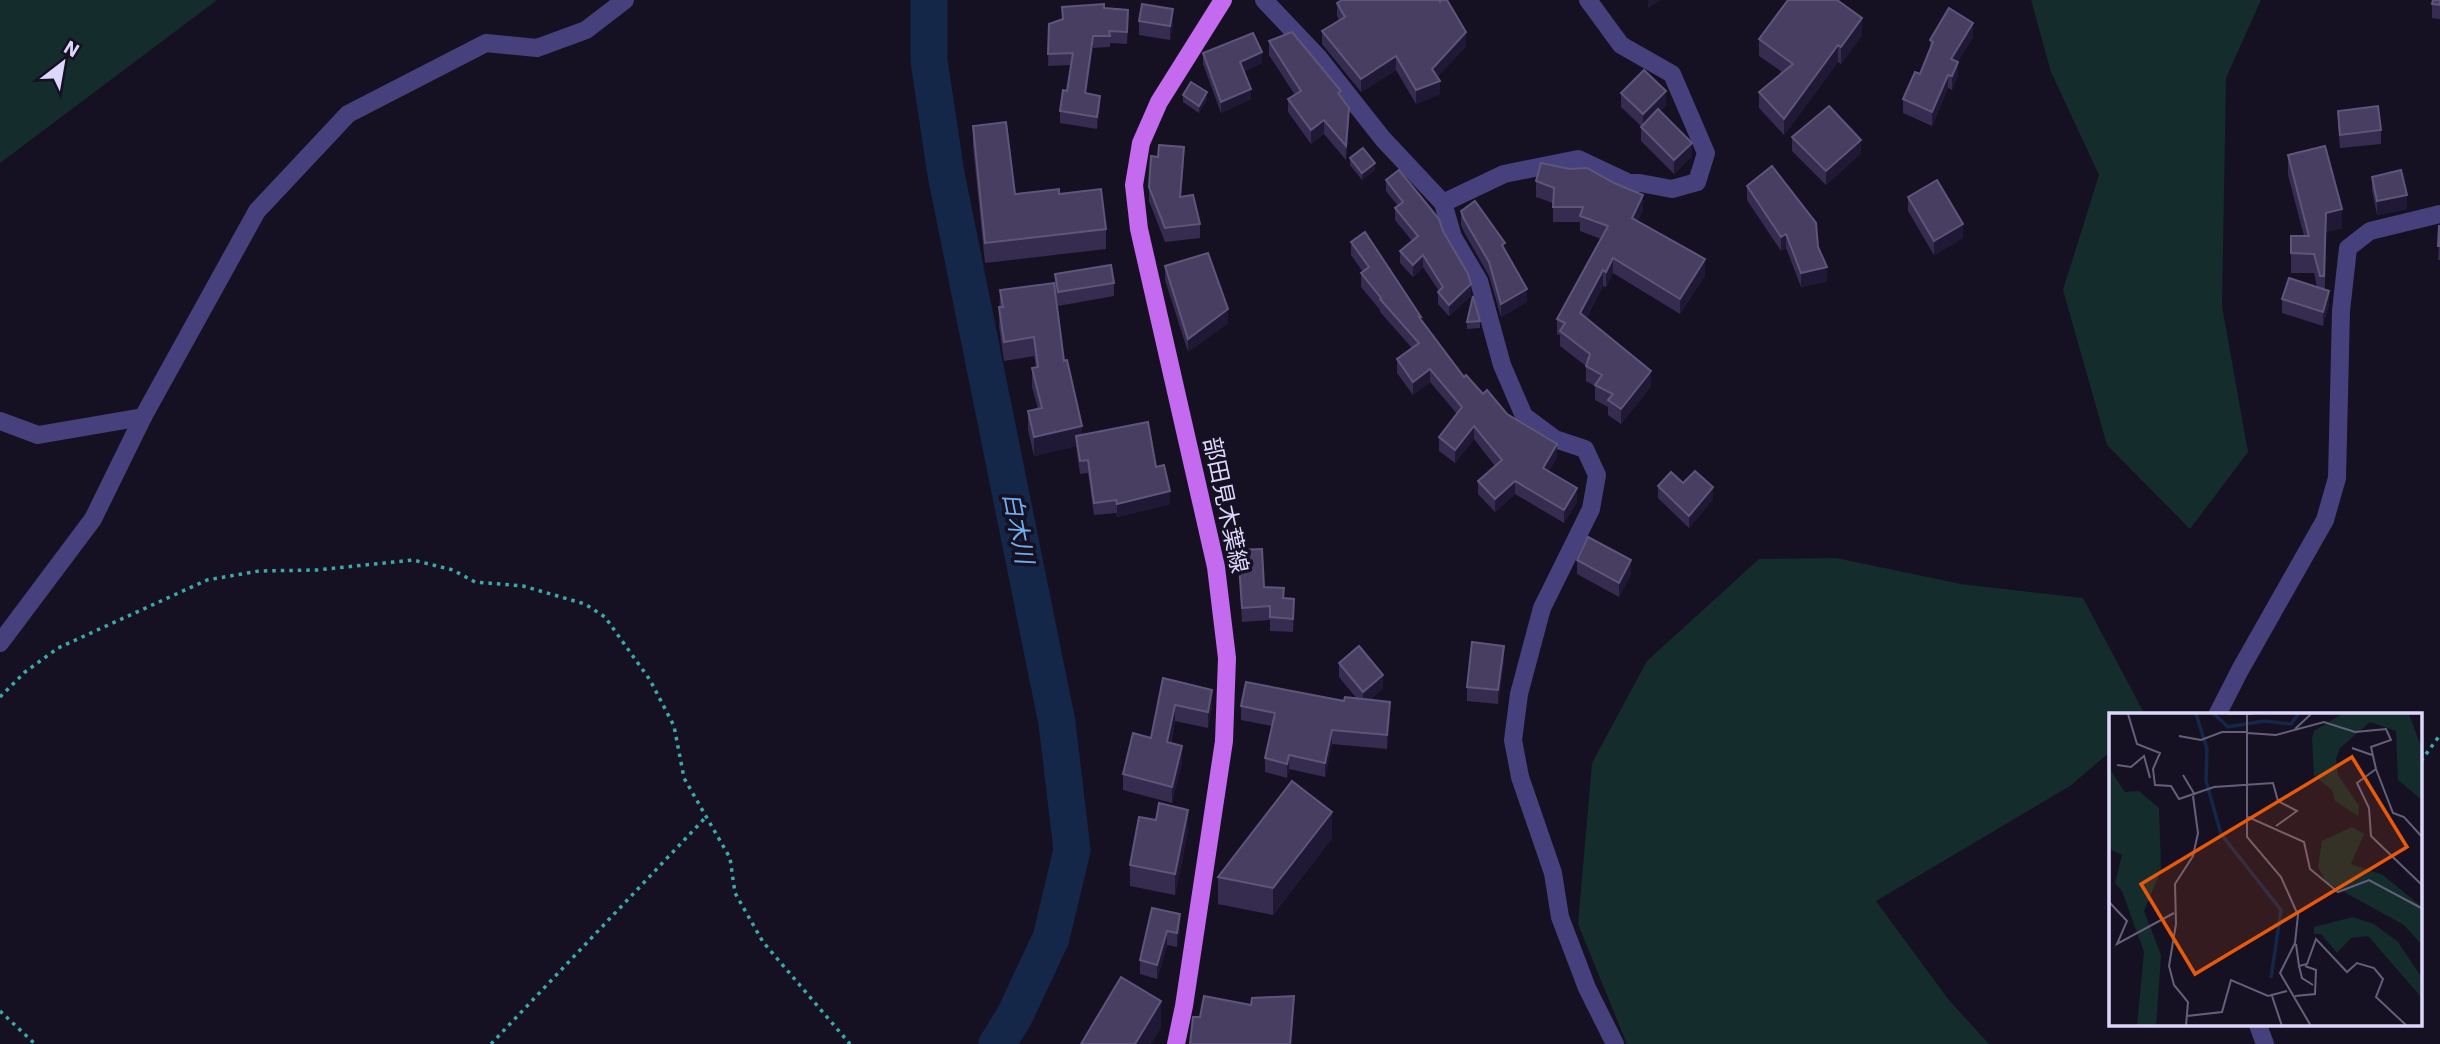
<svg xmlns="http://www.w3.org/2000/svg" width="2440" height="1044" font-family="'IBM Plex Sans','Noto Sans JP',sans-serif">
<rect width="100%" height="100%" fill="#151123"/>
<!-- green -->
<g fill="#142c2c">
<polygon points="0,0 217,0 0,163"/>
<polygon points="2031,0 2261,0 2226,78 2222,306 2248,452 2190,529 2107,445 2063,290 2099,175 2051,72"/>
<polygon points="1836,558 1961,584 2083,598 2145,715 2111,715 2111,751 2070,786 1876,901 1948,999 1989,1044 1627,1044 1578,924 1592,763 1647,661 1759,559"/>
</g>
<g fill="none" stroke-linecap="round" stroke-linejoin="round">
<!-- river -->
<polyline stroke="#152748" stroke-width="37" points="929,0 929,61 946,174 1057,723 1072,850 1051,938 1014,1017 997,1044"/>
<!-- path -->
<g stroke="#3ca9a8" stroke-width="3.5" stroke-dasharray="3.5 5" stroke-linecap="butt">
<polyline points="0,697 25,672 58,648 207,580 259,571 317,570 413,560 453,570 475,582 523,586 585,604 605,617 650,680 674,726 684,778 730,858 735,893 763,942 850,1044"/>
<polyline points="2421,761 2440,735"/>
<polyline points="0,1011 35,1044"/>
<polyline points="491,1044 706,817"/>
</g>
<!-- minor -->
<g stroke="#46417d" stroke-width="18">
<polyline points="1264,0 1319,58 1383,139 1443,203 1453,237 1479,281 1502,365 1524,416 1555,439 1585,449 1597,475 1591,509 1542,608 1519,694 1513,740 1520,777 1553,873 1560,917 1587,988 1615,1044"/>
<polyline points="1443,203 1504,174 1578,159 1629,183 1640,183 1672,189 1697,182 1706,153 1672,74 1621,45 1588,0"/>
<polyline points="0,421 38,435 143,417"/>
<polyline points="0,643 93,519 143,417 257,211 348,114 486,43 537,48 586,30 625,0"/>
<polyline points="2217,715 2240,670 2325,520 2337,478 2341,311 2348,248 2370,231 2440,214"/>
<polyline points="2258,1025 2265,1044"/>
</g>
<!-- major -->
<polyline stroke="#c36aef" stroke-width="18" points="1176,1044 1184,1006 1224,741 1227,658 1216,567 1139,229 1134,185 1141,143 1159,102 1223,0"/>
</g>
<!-- wall -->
<g fill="#352c4f">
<polygon points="2440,0 2440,19 2432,18 2432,4"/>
<polygon points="1337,3 1466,46 1437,77 1440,94 1416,104 1396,70 1361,92 1322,44 1322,31 1339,20 1337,16"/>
<polygon points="1104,8 1128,21 1127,44 1110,43 1110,47 1093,48 1086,93 1100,107 1097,129 1060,123 1060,111 1067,91 1071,65 1048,66 1049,24"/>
<polygon points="1139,21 1173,23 1170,40 1139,35"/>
<polygon points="1862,35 1841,64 1838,62 1784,135 1759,108 1759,92 1782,72 1759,56 1759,39"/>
<polygon points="1973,37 1958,61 1958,75 1952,90 1948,88 1932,126 1903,113 1903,99 1920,74 1930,49 1930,40"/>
<polygon points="1269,41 1341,97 1349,122 1346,160 1324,134 1311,144 1288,112 1288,99 1295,95 1269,55"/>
<polygon points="1203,53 1262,63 1244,71 1251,99 1221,113 1203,64"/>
<polygon points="1621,93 1666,105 1660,111 1692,156 1674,174 1641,141 1641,126 1621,107"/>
<polygon points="1183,95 1207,99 1199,113 1183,102"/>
<polygon points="2338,111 2381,130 2381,144 2340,148 2338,125"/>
<polygon points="973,126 1015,194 1059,194 1106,229 1106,249 985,263 973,146"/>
<polygon points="1792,137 1861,153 1826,185 1792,151"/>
<polygon points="2288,155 2342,228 2326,232 2325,289 2329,304 2323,326 2282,313 2282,299 2317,287 2314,273 2291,273 2291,236 2304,236 2288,175"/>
<polygon points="1350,158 1375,170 1362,180 1350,165"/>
<polygon points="1184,161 1181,197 1200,224 1200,238 1165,242 1149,201 1149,187"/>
<polygon points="2372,177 2407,209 2377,215 2372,190"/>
<polygon points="1386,180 1443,231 1471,296 1449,316 1438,304 1438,292 1439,291 1423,267 1413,277 1400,263 1400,251 1412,241 1395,220 1395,208 1398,206 1386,191"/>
<polygon points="1536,181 1643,210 1637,222 1705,275 1680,314 1613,273 1606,287 1603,286 1586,318 1651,386 1621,424 1608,415 1608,407 1595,400 1595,386 1586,381 1586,366 1560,346 1560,335 1557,334 1557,319 1601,239 1580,231 1580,222 1553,222 1553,203 1536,197"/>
<polygon points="1747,186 1818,247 1827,281 1801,287 1786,248 1781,251 1747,200"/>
<polygon points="1908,197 1963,238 1934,255 1908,211"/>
<polygon points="1461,211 1527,302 1501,317 1489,276 1464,232 1461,225"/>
<polygon points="2440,226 2440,260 2438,260"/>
<polygon points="1351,242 1421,317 1421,320 1464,377 1483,394 1507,414 1557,457 1549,471 1577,502 1564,523 1515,494 1495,512 1478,494 1478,481 1495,466 1474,439 1455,463 1439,451 1439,437 1457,414 1430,382 1413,395 1397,373 1397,359 1412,348 1380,312 1380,310 1361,287 1361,273 1363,272 1351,255"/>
<polygon points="1165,266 1228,323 1188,352 1165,280"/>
<polygon points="1055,274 1114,283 1114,296 1058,306 1055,288"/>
<polygon points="1000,290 1064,361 1082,435 1156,467 1170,504 1117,517 1116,513 1094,515 1088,473 1080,474 1076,446 1034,456 1028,430 1028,411 1038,409 1032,387 1032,368 1036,367 1034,356 1004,361 999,326"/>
<polygon points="1480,321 1480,328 1467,329 1467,322"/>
<polygon points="1658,486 1713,499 1689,528 1658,498"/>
<polygon points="1238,550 1264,587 1284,599 1294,613 1293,632 1270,631 1270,620 1242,622"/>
<polygon points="1577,560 1631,574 1619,597 1577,574"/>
<polygon points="1504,660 1498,704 1467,701 1467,687"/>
<polygon points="1339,663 1383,688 1370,700 1390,716 1387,749 1332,744 1325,777 1289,769 1287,778 1265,772 1265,758 1272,726 1241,720 1241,706 1344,701 1357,699 1339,677"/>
<polygon points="1163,678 1212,706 1208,728 1175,721 1171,743 1182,762 1172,803 1123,790 1123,774 1151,738"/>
<polygon points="1188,830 1175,895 1130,886 1130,865"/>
<polygon points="1332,838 1273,915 1218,904 1218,877"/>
<polygon points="1152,908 1180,928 1177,947 1167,945 1157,979 1140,974 1140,960"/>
</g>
<!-- shaded-wall -->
<g fill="#201936">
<polygon points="1648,0 1661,0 1648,8"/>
<polygon points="1173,9 1173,23 1170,40 1170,26"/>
<polygon points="1862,18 1862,35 1841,64 1841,47"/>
<polygon points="1973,23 1973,37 1951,73 1951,59"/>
<polygon points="1466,32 1466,46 1432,83 1432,69"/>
<polygon points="1093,36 1093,48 1085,105 1085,93"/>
<polygon points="1838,45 1838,62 1784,135 1784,119"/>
<polygon points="1262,52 1262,63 1240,73 1240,62"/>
<polygon points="1396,56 1396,70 1361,92 1361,79"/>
<polygon points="1958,62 1958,75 1952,90 1952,76"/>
<polygon points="1948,75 1948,88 1932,126 1932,112"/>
<polygon points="1440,81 1440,94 1416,104 1416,90"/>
<polygon points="1251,89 1251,99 1221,113 1221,102"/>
<polygon points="1666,91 1666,105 1643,128 1643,114"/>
<polygon points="1207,92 1207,99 1199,113 1199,106"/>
<polygon points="1100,96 1100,107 1097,129 1097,117"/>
<polygon points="1349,108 1349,122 1346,160 1346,146"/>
<polygon points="1324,120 1324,134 1311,144 1311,130"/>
<polygon points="1861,140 1861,153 1826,185 1826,171"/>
<polygon points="1692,143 1692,156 1674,174 1674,160"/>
<polygon points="1184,147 1184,161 1180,211 1180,197"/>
<polygon points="1375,163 1375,170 1362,180 1362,173"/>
<polygon points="1643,195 1643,210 1632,234 1632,218"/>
<polygon points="2407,195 2407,209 2377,215 2377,201"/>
<polygon points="2342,209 2342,228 2326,232 2324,295 2326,213"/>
<polygon points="1963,224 1963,238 1934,255 1934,241"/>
<polygon points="1786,234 1786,248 1781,251 1781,237"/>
<polygon points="1423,255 1423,267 1413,277 1413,265"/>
<polygon points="1613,258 1613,273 1606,287 1606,272"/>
<polygon points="1705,259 1705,275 1680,314 1680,299"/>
<polygon points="1827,267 1827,281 1801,287 1801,273"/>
<polygon points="1603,270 1603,286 1580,328 1580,313"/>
<polygon points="1471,284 1471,296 1449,316 1449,305"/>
<polygon points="1527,289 1527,302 1501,317 1501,304"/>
<polygon points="2329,291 2329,304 2323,326 2323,312"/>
<polygon points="1228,309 1228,323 1188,352 1188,339"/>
<polygon points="1430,369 1430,382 1413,395 1413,382"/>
<polygon points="1651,371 1651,386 1621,424 1621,409"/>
<polygon points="1082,426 1082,445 1076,436 1076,446 1034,456 1034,437"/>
<polygon points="1474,426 1474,439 1455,463 1455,450"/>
<polygon points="1557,444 1557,457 1543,481 1543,468"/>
<polygon points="1515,481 1515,494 1495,512 1495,499"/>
<polygon points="1713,487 1713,499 1689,528 1689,516"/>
<polygon points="1577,488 1577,502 1564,523 1564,510"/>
<polygon points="1170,491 1170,504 1117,517 1117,504"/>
<polygon points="1631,560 1631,574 1619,597 1619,583"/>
<polygon points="1504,646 1504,660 1498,704 1498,690"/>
<polygon points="1383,675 1383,688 1363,706 1363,692"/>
<polygon points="1212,690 1212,706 1208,728 1208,712"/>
<polygon points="1390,702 1390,716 1387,749 1387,735"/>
<polygon points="1175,705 1175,721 1167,758 1167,742"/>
<polygon points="1332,730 1332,744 1325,777 1325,763"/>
<polygon points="1182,746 1182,762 1172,803 1172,787"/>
<polygon points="1289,755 1289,769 1287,778 1287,764"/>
<polygon points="1188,810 1188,830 1175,895 1175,874"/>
<polygon points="1332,812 1332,838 1273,915 1273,888"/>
<polygon points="1180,914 1180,928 1177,947 1177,933"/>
<polygon points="1167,931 1167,945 1157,979 1157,965"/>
<polygon points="1294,996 1294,1013 1292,1044 1290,1044"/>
<polygon points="1161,1001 1161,1028 1151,1044 1135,1044"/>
</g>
<!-- building -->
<g fill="#473e61" stroke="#5e567a" stroke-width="2">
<polygon points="1342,0 1439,0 1440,2 1442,0 1447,0 1466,32 1432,69 1440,81 1416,90 1396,56 1361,79 1322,31 1345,17 1337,3"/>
<polygon points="1788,0 1837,0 1862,18 1841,47 1838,45 1784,119 1759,92 1793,64 1759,39"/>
<polygon points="2433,0 2440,0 2440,5 2432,4"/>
<polygon points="1104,4 1104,8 1128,10 1127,32 1109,31 1110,36 1093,36 1085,93 1100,96 1097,117 1060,111 1063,90 1067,91 1073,53 1048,54 1049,24 1063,19 1062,7"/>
<polygon points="1142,4 1173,9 1170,26 1139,21"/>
<polygon points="1949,8 1973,23 1951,59 1958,62 1952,76 1948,75 1932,112 1903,99 1915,72 1920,74 1933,42 1930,40"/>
<polygon points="1292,32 1341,91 1338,93 1349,108 1346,146 1324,120 1311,130 1288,99 1301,91 1269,41"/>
<polygon points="1253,33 1262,52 1240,62 1251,89 1221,102 1203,53"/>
<polygon points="1644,70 1666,91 1643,114 1621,93"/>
<polygon points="1191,82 1207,92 1199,106 1183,95"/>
<polygon points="1829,106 1861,140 1826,171 1792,137"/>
<polygon points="2378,106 2381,130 2340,135 2338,111"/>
<polygon points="1658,109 1692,143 1674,160 1641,127"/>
<polygon points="1006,122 1015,194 1059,189 1059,194 1101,189 1106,229 985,243 973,126"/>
<polygon points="1159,145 1184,147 1180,197 1193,195 1200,224 1165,228 1149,187 1151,156 1158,157"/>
<polygon points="2325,146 2342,209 2326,213 2324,276 2320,276 2314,254 2291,253 2291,236 2309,236 2288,155"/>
<polygon points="1363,148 1375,163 1362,173 1350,158"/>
<polygon points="1541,163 1570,169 1587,168 1614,183 1643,195 1632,218 1705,259 1680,299 1613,258 1606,272 1603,270 1580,313 1651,371 1621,409 1608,400 1613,394 1595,385 1602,375 1586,366 1590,354 1560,331 1565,323 1557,319 1608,226 1580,216 1583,207 1553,207 1554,188 1536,181"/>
<polygon points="1772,166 1816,223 1818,247 1827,267 1801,273 1786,234 1781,237 1747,186"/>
<polygon points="1399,170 1439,219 1443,231 1468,274 1471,284 1449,305 1438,292 1443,287 1423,255 1413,265 1400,251 1418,236 1395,208 1403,202 1386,180"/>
<polygon points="2401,170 2407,195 2377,201 2372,177"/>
<polygon points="1937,180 1963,224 1934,241 1908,197"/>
<polygon points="1475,201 1505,243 1502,245 1527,289 1501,304 1489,262 1464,219 1461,211"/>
<polygon points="2439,226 2440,226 2440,246 2438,246"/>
<polygon points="1365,232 1421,317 1419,317 1464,377 1466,375 1483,394 1487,390 1507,414 1557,444 1543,468 1577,488 1564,510 1515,481 1495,499 1478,481 1502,460 1474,426 1455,450 1439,437 1462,407 1430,369 1413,382 1397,359 1419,343 1380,299 1381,298 1361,273 1369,267 1351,242"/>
<polygon points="1208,253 1228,309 1188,339 1165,266"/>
<polygon points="1111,265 1114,283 1058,292 1055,274"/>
<polygon points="2289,278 2329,291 2323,312 2282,299"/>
<polygon points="1054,283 1064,361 1067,360 1082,426 1034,437 1028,411 1042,408 1032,368 1038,367 1034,337 1004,342 999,307 1003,307 1000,290"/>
<polygon points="1473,296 1480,321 1467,322"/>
<polygon points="1148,422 1156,467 1164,465 1170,491 1117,504 1116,500 1094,503 1088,460 1080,461 1076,436"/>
<polygon points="1695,471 1713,487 1689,516 1658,486 1671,472 1683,483"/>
<polygon points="1588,537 1631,560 1619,583 1577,560"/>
<polygon points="1262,549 1264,587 1284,588 1283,598 1294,599 1293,619 1270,617 1270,606 1242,608 1238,550"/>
<polygon points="1472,642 1504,646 1498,690 1467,687"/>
<polygon points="1359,646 1383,675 1363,692 1339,663"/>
<polygon points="1163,678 1212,690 1208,712 1175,705 1167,742 1182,746 1172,787 1123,774 1133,733 1151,738"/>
<polygon points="1246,682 1344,701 1345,697 1390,702 1387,735 1332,730 1325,763 1289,755 1287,764 1265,758 1275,713 1241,706"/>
<polygon points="1292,781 1332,812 1273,888 1218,877"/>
<polygon points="1159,803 1188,810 1175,874 1130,865 1139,817 1156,820"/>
<polygon points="1152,908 1180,914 1177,933 1167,931 1157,965 1140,960"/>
<polygon points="1121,977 1161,1001 1135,1044 1081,1044"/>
<polygon points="1204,996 1251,1005 1252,998 1294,996 1290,1044 1190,1044 1193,1017 1200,1017"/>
</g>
<g text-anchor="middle" stroke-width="7" stroke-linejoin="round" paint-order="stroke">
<!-- street labels -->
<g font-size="23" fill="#ddd7fb" stroke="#151123">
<text transform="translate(1226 505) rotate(78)" y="8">部田見木葉線</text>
</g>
<!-- water labels -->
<g font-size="24" font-style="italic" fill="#70aeef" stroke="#151123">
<text transform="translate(1018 528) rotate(79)" y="8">白木川</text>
</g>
</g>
<!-- overview -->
<g transform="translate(2109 713)">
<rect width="313" height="313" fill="#151123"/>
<path d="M233 1H300L313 36V87L289 67 287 18 261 9 231 35 227 46 229 62 250 93 249 103 226 88 223 77 205 62 203 26 205 18ZM0 55 16 79 30 78 50 95 52 157 35 198 52 242 47 313H28L35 239 13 178 6 170 13 142 0 136ZM243 114 255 121 242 151 274 162 313 194V232L295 212 217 169 209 154 213 128ZM244 204 265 211 289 229 313 265V285L259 223 242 225 228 240 212 221H205V214Z" fill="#142c2c"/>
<path fill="none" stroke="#152748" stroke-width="3.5" d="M87 1 98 36 97 68 112 121 172 197 162 265M105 1 119 14 155 8 182 11 189 1"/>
<path fill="none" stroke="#656079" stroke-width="2" d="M19 1 28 31 51 40 44 56 46 72 62 73 70 86 105 74 164 70 169 88 188 98 167 113M119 1H143M138 1V124L172 164 189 202 186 230 171 260 202 313M186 16 202 1M138 20 167 22 215 9 246 19 277 16 282 27 262 34 267 56 284 100 295 104 314 125M70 23 92 27 113 19H137M243 35 263 42M8 52 22 54 35 43 41 65M267 56 248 70 260 95 262 123 314 173M74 62 86 82M139 104 195 129 201 156 229 179 260 167 314 196M0 189 18 208 8 231 65 200M187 231 190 253 198 251 207 226 238 259 248 250 265 255 274 266 267 284 298 313M190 253 193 265 204 272M163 283 173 313M186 283 206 281 207 257 196 253M78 303 113 299 122 267 159 283 178 278M77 313 79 289 65 272 60 253 67 211 66 171 84 143 89 120 84 83"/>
<path fill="#e8590c" fill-opacity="0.15" stroke="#e8590c" stroke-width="3.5" d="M243 44 298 134 86 261 32 171Z"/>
<rect width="313" height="313" fill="none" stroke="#ddd7fb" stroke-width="3.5"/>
</g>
<!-- north arrow -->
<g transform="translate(63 63) rotate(31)" stroke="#151123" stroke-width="5" paint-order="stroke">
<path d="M0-5L12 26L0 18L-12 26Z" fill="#ddd7fb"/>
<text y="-10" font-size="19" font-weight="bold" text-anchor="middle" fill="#ddd7fb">N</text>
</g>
</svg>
